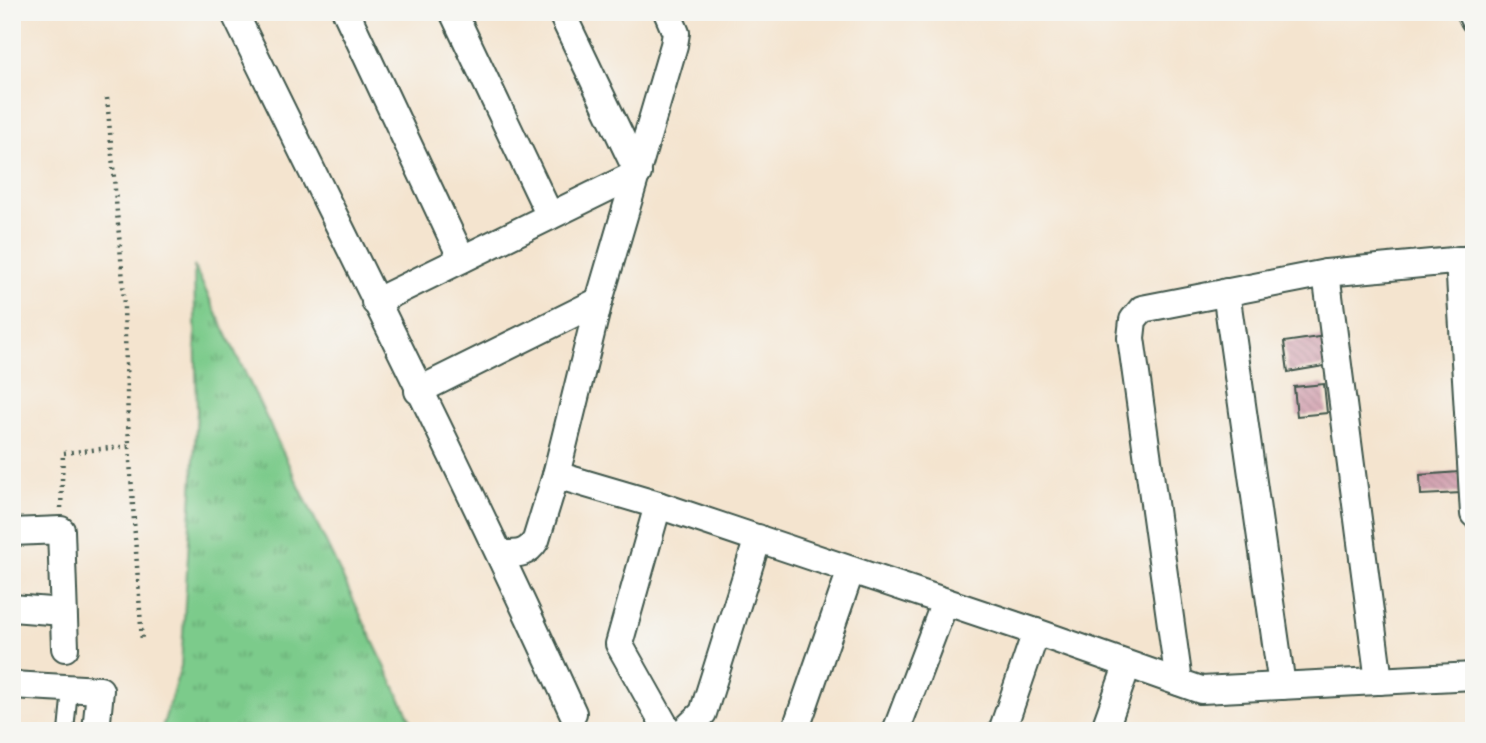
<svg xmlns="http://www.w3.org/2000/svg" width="1486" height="743" font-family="'Shantell Sans',sans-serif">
<defs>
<pattern id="grass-tufts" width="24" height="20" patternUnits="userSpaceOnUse" patternTransform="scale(1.75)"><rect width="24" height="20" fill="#7ccb8b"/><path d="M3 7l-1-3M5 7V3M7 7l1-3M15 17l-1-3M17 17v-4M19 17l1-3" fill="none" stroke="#65a672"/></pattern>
<pattern id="building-back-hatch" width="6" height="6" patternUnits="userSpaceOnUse" patternTransform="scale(1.75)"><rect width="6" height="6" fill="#ce96a7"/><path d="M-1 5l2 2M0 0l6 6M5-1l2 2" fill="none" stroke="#a77c89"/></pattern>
</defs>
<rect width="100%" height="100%" fill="#f6f6f2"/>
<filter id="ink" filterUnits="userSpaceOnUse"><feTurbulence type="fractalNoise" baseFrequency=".0143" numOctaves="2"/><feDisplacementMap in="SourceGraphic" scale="14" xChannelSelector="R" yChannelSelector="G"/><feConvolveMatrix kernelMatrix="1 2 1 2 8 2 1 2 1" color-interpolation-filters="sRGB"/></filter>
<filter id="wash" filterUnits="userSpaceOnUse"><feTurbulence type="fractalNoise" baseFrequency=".00686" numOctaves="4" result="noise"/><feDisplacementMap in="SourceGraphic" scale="28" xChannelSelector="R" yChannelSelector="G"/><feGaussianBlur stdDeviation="1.57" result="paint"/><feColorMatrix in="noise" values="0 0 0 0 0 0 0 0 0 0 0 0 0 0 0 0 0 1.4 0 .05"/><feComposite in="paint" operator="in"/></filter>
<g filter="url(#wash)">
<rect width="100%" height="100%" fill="#f4e4cf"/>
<!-- grass -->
<polygon fill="url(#grass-tufts)" stroke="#4e8460" stroke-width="2" points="194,266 416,731 161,731 181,666 197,412"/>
<g id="blocks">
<!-- building -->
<g fill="url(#building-back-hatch)">
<polygon points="1326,336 1330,365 1288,372 1284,342"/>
<polygon points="1324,384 1327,413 1297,416 1294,387"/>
<polygon points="1459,472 1461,493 1421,495 1420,475"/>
</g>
</g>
</g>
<g filter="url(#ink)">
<use href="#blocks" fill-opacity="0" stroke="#3f564b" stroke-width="2"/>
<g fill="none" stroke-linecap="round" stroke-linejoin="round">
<defs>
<polyline id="service" points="66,731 70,689"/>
<g id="minor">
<path d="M234 12C348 246 466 477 573 713"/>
<polyline points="346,12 462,259"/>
<polyline points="453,12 550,216"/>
<polyline points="1470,12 1474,20"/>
<polyline points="1459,260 1474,514"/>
<polyline points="1326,273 1379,681"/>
<polyline points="1226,292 1282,686"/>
<polyline points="375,302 638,173 561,12"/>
<polyline points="418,391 599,301"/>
<polyline points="556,475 658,505 1036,632 1201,690 1474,676"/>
<polyline points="658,505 619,644 668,731"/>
<polyline points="12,532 61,530 65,648"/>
<path d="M501 554C517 554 527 555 536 540L556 475 599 301 674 45 676 33 667 12"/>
<polyline points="12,608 63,612"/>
<polyline points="1179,682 1131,338 1133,320 1142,309 1326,273 1474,259"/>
<polyline points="12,685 100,690 96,731"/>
<polyline points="684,731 703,713 758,538"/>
<polyline points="795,731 851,570"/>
<polyline points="896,731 945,602"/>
<polyline points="1002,731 1036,632"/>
<polyline points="1104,731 1127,666"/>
</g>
</defs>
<!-- service casing -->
<use href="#service" stroke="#3f564b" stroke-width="18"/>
<!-- minor casing -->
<use href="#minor" stroke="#3f564b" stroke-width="30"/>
<!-- path -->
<g stroke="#3f564b" stroke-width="4.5" stroke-dasharray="2 5" stroke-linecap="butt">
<polyline points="107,98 123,281 129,446 142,641"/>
<polyline points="61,508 63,453 129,446"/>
</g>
<!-- service -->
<use href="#service" stroke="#fff" stroke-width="14"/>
<!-- minor -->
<use href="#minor" stroke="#fff" stroke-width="26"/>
</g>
</g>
<!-- margin -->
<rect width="1486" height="743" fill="none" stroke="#f6f6f2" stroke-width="42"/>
</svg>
